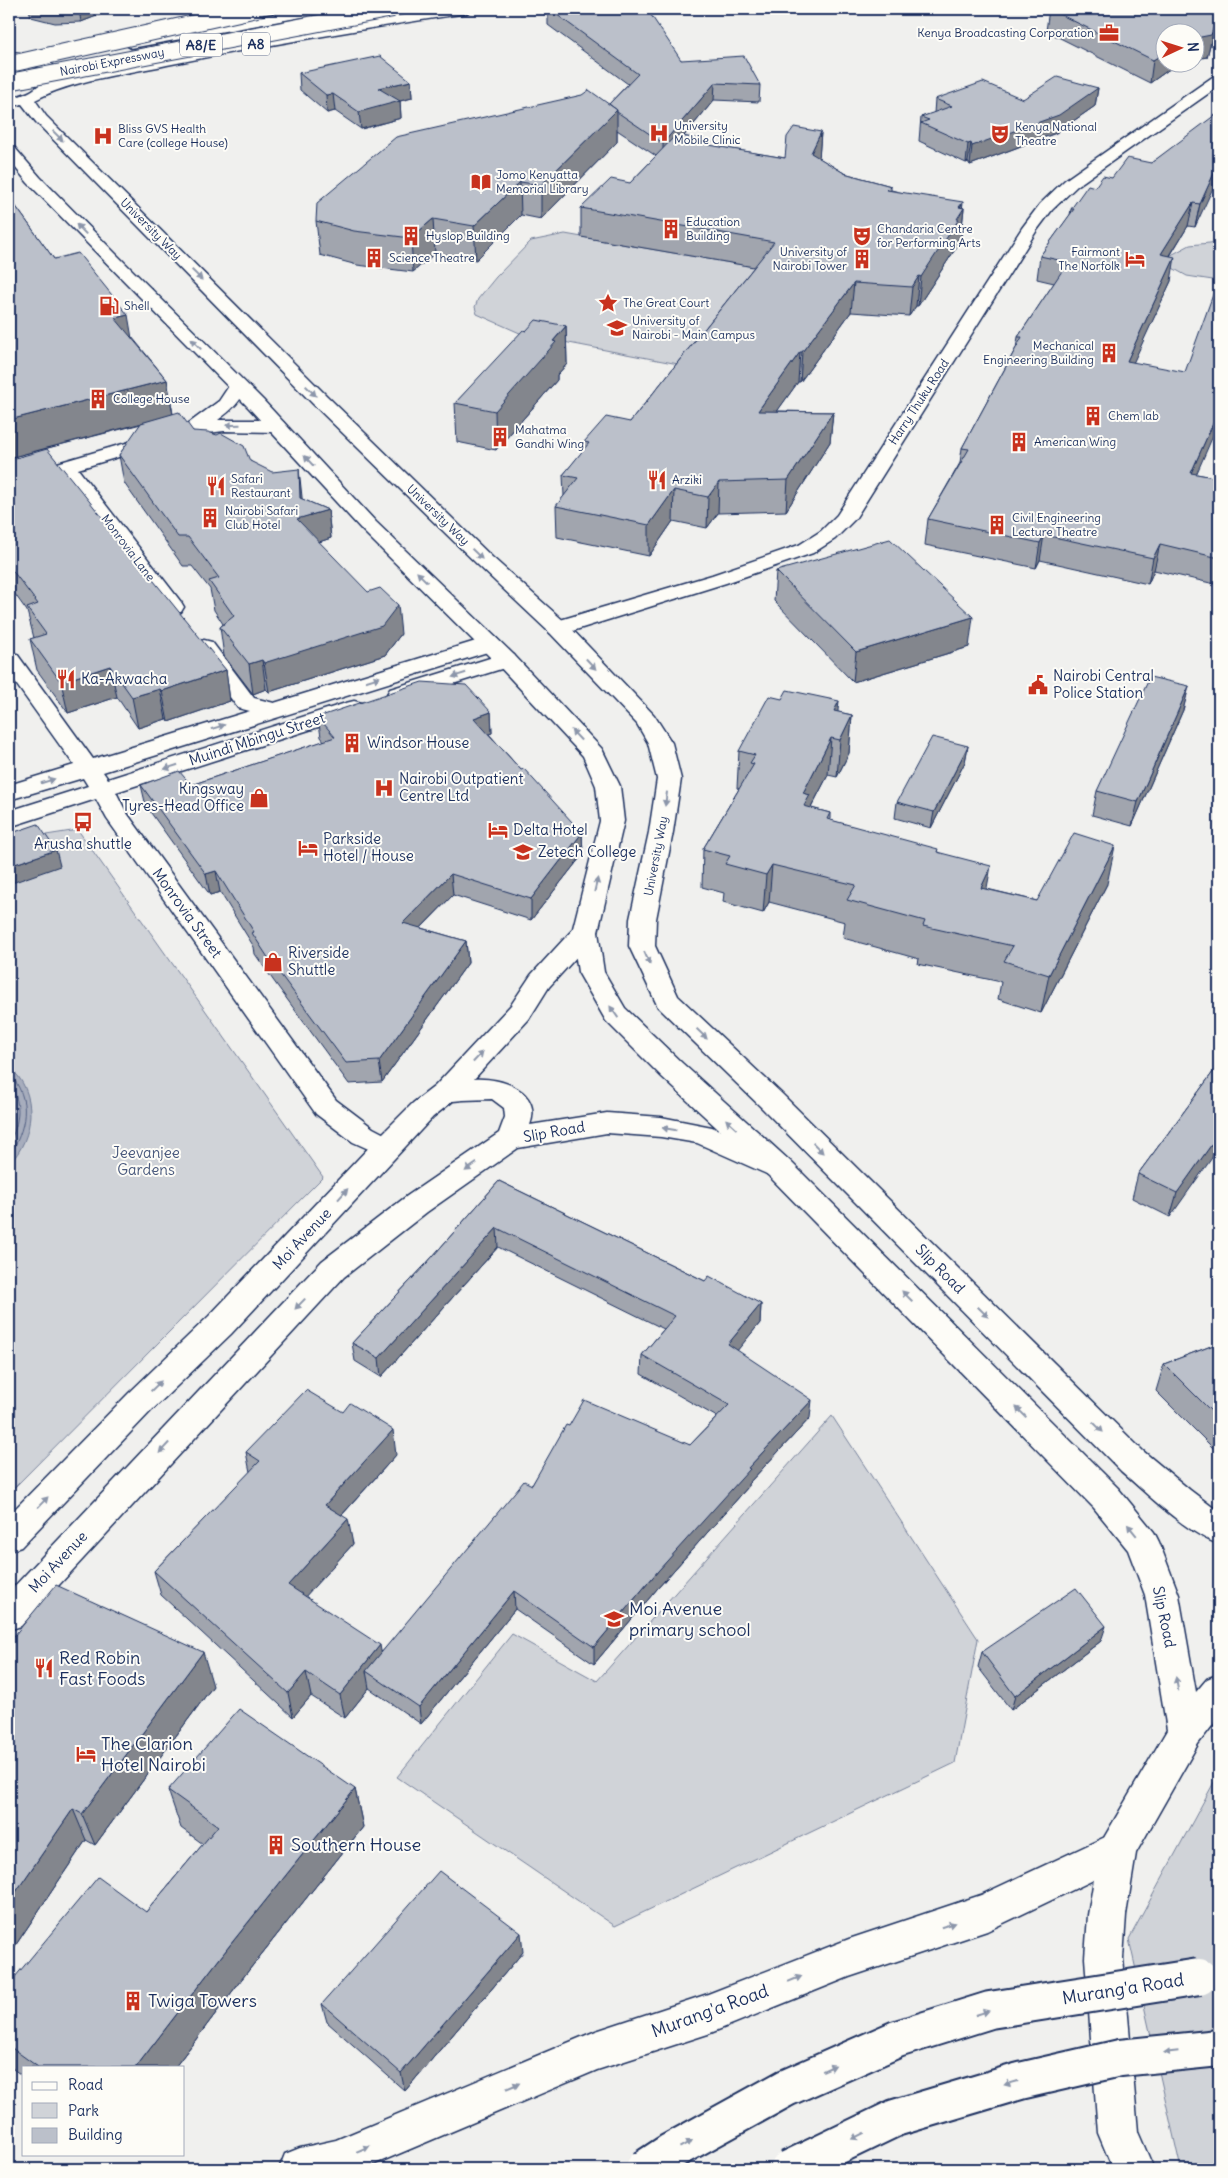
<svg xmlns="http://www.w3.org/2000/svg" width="1228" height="2178" font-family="Delius,sans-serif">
<rect width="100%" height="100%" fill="#f0f0ee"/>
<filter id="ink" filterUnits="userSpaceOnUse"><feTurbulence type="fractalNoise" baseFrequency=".02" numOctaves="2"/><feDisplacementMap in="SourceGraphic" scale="10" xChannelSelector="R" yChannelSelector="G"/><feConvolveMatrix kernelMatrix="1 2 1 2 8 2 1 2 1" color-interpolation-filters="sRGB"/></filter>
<g filter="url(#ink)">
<!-- green -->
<g fill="#d0d3d8" stroke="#76819b">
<polygon points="565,234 765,269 694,367 522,334 477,314 475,307 478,299 496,277 531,241"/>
<polygon points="1219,242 1219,281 1187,276 1160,261 1190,245"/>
<polygon points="78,830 323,1177 9,1493 9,844 27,838"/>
<polygon points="832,1416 978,1639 955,1763 615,1926 397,1777 512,1634 597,1681"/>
<polygon points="1219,1773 1219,2169 1181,2169 1129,1939"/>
</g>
<!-- water -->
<path fill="#a7adbd" stroke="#6f7b97" d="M9 1067C39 1091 35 1138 9 1164Z"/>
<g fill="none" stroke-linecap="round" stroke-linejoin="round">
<!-- shore -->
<g stroke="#536184" stroke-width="1">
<path d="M9 1073C33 1100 26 1128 9 1157"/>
<path d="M9 1081C22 1103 20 1121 9 1144"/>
</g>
<defs>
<g id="minor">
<polygon points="1219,75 1219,86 1077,186 1052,210 1037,230 855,519 835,539 813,553 726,583 566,633 558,634 550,633 547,628 550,623 712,575 799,545 821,531 837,515 1022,228 1040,204 1065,180 1214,76"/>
<path d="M238 381 245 383 247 387C241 401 231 411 218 420H276L283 422 286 426 283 430 276 432 224 431 193 435 78 469 181 602 184 607 181 612 173 613 165 612 62 474 9 489V477L185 426 219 401 231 383Z"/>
<polygon points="489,637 497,639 500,644 497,649 103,772 108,779 346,703 354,701 362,703 365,708 362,713 116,792 126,812 336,1100 373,1128 396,1140 400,1147 396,1154 386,1157 353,1142 316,1114 107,819 96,799 9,827 9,811 88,786 83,778 9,800 9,785 74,765 9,674 9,652 17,654 93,759 250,711 238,708 193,647 196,642 204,640 212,642 254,698 274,703"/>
<polygon points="506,653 514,655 517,660 514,665 398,701 390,699 387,694 390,689"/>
<polygon points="1118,1831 1131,1836 1137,1849 1131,1862 987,1931 849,1977 708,2034 597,2070 363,2169 279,2169 285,2154 300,2148 336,2140 596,2031 708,1994 849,1939 981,1895"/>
</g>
<path id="major" d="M585 923 594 926 598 932 594 938 549 987 529 1019 474 1079C501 1077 543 1091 530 1125L607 1113 661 1117 712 1127 788 1160 792 1168 788 1176 778 1179 697 1143 661 1137 607 1133 518 1148 427 1212 344 1277 21 1626 9 1630V1592L322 1261 407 1196 499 1133 505 1117 504 1108 492 1099 463 1100 453 1101 433 1117 231 1334 151 1411 21 1547 9 1551V1515L129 1393 209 1316 376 1140 413 1103 435 1086 511 1005 531 975 576 926Z"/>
<g id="highway">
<polygon points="302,9 331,9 324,13 131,48 124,44 131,40"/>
<path d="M441 9H474L467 13C367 28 266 45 167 65 125 74 73 80 35 100L46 116 327 396 492 557 566 623 654 715 672 743 681 779 673 832 656 919 655 946 678 996 782 1094 1143 1451 1190 1490 1219 1512V1544C1189 1535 1145 1492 1121 1471L762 1108 658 1007 629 946 630 919 649 832 657 779 648 743 637 724 550 633 478 565 313 404 36 122 22 104 9 107V99C26 94 38 91 47 74 36 63 23 61 9 60V52C30 53 49 56 61 74L58 81 256 39Z"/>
<polygon points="9,146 15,148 40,177 116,254 263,400 376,522 514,655 602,749 620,786 624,821 598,932 604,972 625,1008 682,1063 790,1161 1118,1488 1154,1532 1159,1542 1179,1595 1196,1692 1207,1679 1219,1674 1219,1717 1198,1744 1136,1853 1126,1915 1123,1958 1138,2132 1154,2169 1113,2169 1098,2133 1085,1958 1088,1915 1099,1849 1105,1836 1167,1730 1145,1595 1128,1550 1094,1508 770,1177 662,1077 606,1021 578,972 572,932 600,821 596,786 583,756 498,665 362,530 249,408 28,183 9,160"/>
</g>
</defs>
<!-- minor casing -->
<use href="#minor" stroke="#1b2f5e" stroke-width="3"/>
<!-- major casing -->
<use href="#major" stroke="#1b2f5e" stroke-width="3"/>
<!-- highway casing -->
<use href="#highway" stroke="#1b2f5e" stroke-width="3"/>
<!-- minor -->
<use href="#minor" fill="#fdfcf7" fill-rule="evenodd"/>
<!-- major -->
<use href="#major" fill="#fdfcf7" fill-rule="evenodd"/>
<!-- highway -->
<use href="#highway" fill="#fdfcf7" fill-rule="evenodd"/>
<defs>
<g id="highway-bridge-far1">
<polyline points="15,63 257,9"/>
<polyline points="9,82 393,9"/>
</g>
<g id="highway-bridge">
<polyline points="644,2169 670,2152 786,2088 897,2039 990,2010 1199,1977"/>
<polyline points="789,2169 895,2118 1020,2081 1120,2058 1219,2048"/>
</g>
</defs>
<!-- highway-bridge-far1 casing -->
<use href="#highway-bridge-far1" stroke="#1b2f5e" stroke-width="18" stroke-linecap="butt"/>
<!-- highway-bridge casing -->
<use href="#highway-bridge" stroke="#1b2f5e" stroke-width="40" stroke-linecap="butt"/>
<!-- highway-bridge-far1 -->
<use href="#highway-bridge-far1" stroke="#fdfcf7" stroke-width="16"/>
<!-- highway-bridge -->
<use href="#highway-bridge" stroke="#fdfcf7" stroke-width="36"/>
</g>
<!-- wall -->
<g fill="#a1a5ae" stroke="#1b2f5e">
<polygon points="29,9 112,9 112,10 81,22 55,23 31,17"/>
<polygon points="548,9 629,9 681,60 760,85 759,102 714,100 684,136 712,146 785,158 821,132 819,158 844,173 891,186 891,190 964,208 961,236 957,242 956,248 918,306 916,306 909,316 851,312 800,382 798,382 777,411 833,412 830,442 786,511 718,513 707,528 673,521 649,556 557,537 556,506 564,496 563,475 584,450 584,442 630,422 754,267 581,237 581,208 630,183 656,156 617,130 617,142 541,219 521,215 476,260 435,253 413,272 357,265 320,255 316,221 609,104 628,84 548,25"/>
<polygon points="1049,9 1219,9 1219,46 1210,45 1207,57 1196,59 1196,32 1178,63 1150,83 1046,31"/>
<polygon points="299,73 411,81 412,98 400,101 401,118 361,129 335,111 327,113 300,90"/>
<polygon points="1098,88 1095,106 1056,133 970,165 968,162 966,163 919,141 921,117 934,113 935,99 1023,99"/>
<polygon points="1219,116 1195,227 1188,226 1170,256 1171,281 1133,362 1196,474 1219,478 1219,585 1154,570 1148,584 1040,560 1036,568 925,545 928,519 960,463 962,448 1016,348 1018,337 1054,283 1037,279 1040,256 1070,215 1071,209 1095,187 1112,178 1151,163"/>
<polygon points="9,197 54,259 132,337 167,380 173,414 193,431 250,461 302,499 328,510 331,538 319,542 401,634 385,655 269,692 266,689 253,694 224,656 220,627 223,624 214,610 210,589 192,566 183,566 124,483 119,455 141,424 9,458"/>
<polygon points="566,326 567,364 557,375 557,380 496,450 457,442 455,403 526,331"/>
<polygon points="9,460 226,670 230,701 168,722 166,719 138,728 117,697 68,713 37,670 30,639 34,638 27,611 9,586"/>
<polygon points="776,571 969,647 853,682 774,601"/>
<polygon points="1189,686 1183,710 1132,826 1092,815 1097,791"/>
<polygon points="491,712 492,733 489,734 521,770 582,833 583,854 531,920 453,895 421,928 466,941 468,963 382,1082 349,1084 273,980 255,954 254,947 220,892 210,895 146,806 141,785 191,785 324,741 321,737 318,717"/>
<polygon points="838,712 852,715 849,753 837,777 828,775 811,808 830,813 830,820 938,852 987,889 1037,901 1107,884 1041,1013 998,999 1001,982 918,964 919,959 843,938 845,922 769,902 763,913 723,902 724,893 702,887 703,849 739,789 737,788 739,751"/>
<polygon points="968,746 965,762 931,828 895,818 897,802"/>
<polygon points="1219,1064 1170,1217 1132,1198 1138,1174"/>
<polygon points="499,1181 705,1281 761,1304 760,1323 737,1350 810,1418 748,1484 748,1487 657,1589 594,1664 515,1609 421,1724 369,1688 345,1718 311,1696 293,1717 161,1595 154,1571 250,1472 246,1452 396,1455 342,1515 353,1544 305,1596 382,1652 532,1485 569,1426 690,1445 717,1417 641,1374 642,1355 664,1329 498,1247 381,1377 355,1361 352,1343 426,1264"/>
<polygon points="1219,1343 1219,1454 1156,1391 1164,1364"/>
<polygon points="1101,1641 1011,1710 978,1667 982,1652"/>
<polygon points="9,1642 213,1686 95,1845 86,1840 9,1955"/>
<polygon points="355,1789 363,1827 241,1980 175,2067 24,2067 24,2077 9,2066 9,1985 146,1912 203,1844 181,1828 168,1790"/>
<polygon points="523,1952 405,2091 327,2022 322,2004"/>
</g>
<!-- shaded-wall -->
<g fill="#83868d" stroke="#1b2f5e">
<polygon points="79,9 112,9 112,10 81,22"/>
<polygon points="1215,23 1210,45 1207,57 1196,59 1196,38"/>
<polygon points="1166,52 1166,62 1182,62 1178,63 1150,83 1153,60"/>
<polygon points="411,81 412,98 400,101 401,118 361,129 359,112 378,88"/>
<polygon points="715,83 714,100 663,161 663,143"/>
<polygon points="1098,88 1095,106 1056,133 970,165 972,146"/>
<polygon points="333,94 335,111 327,113 326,95"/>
<polygon points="617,110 617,142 541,219 541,185"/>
<polygon points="821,132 819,160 811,153"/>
<polygon points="971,143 968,162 966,163 968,144"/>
<polygon points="1219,162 1219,175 1195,227 1200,204"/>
<polygon points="520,182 521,215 476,260 474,226"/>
<polygon points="963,202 962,211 964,208 961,236 957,242 956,248 918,306 921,277"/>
<polygon points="1193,203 1188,226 1156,278 1161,254"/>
<polygon points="433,219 435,253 413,272 411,238"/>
<polygon points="1175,257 1171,281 1123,385 1127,361"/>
<polygon points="919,276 916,306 909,316 912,287"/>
<polygon points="854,283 851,312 800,382 802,352"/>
<polygon points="128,315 134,350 115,318"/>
<polygon points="566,326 567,364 557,375 557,380 496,450 495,411"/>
<polygon points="800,352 798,382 756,441 758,411"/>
<polygon points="167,380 173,415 9,458 9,420"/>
<polygon points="1219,410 1219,422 1186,498 1191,473"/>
<polygon points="833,412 830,442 786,511 788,480"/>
<polygon points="299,469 302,497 303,517 328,510 331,538 301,548 297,519 300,498"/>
<polygon points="719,482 718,513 707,528 708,497"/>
<polygon points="674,490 673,521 649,556 649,525"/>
<polygon points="1044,535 1040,560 1036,568 1040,543"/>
<polygon points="1160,544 1154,570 1148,584 1153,558"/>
<polygon points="398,605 401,634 385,655 269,692 264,663"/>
<polygon points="973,617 969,647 853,682 856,652"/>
<polygon points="262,660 266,689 253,694 249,664"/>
<polygon points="110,666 117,697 68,713 61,682"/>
<polygon points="226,670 230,701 168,722 162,691"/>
<polygon points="1189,686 1183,710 1132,826 1138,802"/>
<polygon points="160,689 166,719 138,728 132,697"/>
<polygon points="839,701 835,739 834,711"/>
<polygon points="491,712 492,733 475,739 474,718"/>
<polygon points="852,715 849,753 837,777 840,740"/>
<polygon points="831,738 828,775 802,825 803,793"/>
<polygon points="9,745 13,761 9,767"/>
<polygon points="968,746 965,762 931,828 934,812"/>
<polygon points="582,833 583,854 531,920 531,899"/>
<polygon points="1115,846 1107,884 1041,1013 1049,975"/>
<polygon points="56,850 60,866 9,884 9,866"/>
<polygon points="772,865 769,902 763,913 766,875"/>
<polygon points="991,866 984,904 981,888"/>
<polygon points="216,871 220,892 210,895 206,874"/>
<polygon points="451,874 453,895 405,944 403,923"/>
<polygon points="466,941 468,963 382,1082 379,1061"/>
<polygon points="1219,1134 1219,1148 1170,1217 1177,1193"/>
<polygon points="497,1228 498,1247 381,1377 379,1358"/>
<polygon points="761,1304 760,1323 727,1363 728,1344"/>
<polygon points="812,1400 810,1418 748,1484 748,1487 657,1589 594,1664 594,1647 658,1571 748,1468"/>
<polygon points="393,1430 396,1455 329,1529 325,1505"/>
<polygon points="348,1519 353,1544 294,1609 288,1585"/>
<polygon points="514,1591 515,1609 421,1724 419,1707"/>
<polygon points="1106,1626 1101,1641 1011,1710 1015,1696"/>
<polygon points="380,1645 384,1668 366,1671 369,1688 345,1718 340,1695"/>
<polygon points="203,1652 213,1686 95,1845 82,1814"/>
<polygon points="306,1672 311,1696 293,1717 288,1693"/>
<polygon points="355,1789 363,1827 241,1980 175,2067 136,2067 230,1945"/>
<polygon points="73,1809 86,1840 9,1955 9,1902"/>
<polygon points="521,1933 523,1952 405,2091 401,2073"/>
</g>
<!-- building -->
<g fill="#bbc0ca" stroke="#1b2f5e">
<polygon points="549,9 629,9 633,10 647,9 681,60 744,56 760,85 715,83 663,143 617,112 617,110 609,104 638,74"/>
<polygon points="1049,9 1219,9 1219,24 1215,23 1211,35 1196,38 1196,32 1166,32 1166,52 1153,60"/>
<polygon points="380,56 411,81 378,88 400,101 359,112 333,94 326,95 299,73"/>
<polygon points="1057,77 1098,88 1059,115 972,146 971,143 968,144 921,123 929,120 921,117 952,106 935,99 983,82 1023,99"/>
<polygon points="589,90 617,110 541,185 520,182 474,226 433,219 411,238 354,231 316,221 317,203 396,137 582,95"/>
<polygon points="1215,115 1219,116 1219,162 1200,204 1193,203 1161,254 1175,257 1127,361 1185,372 1219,278 1219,410 1191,473 1219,478 1219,558 1160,544 1153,558 1044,535 1040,543 928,519 969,449 962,448 1022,337 1018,337 1068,262 1040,256 1074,209 1071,209 1088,185 1095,187 1103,176 1112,178 1127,158 1151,163"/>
<polygon points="794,127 821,132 811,153 844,173 891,186 887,190 963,202 959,207 964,208 957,219 959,219 921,277 919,276 912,287 854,283 802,352 800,352 758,411 833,412 788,480 719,482 708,497 674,490 649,525 556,506 578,478 563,475 589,443 584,442 606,417 630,422 774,242 581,208 611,179 630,183 676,135 712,141 709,145 785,158 787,137"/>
<polygon points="9,197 54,259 78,253 128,315 115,318 167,380 9,420"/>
<polygon points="536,320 566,326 553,341 556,342 495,411 455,403 523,330 526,331"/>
<polygon points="179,412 193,431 208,432 217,435 221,433 244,446 250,461 272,472 299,469 300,498 328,510 297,519 368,592 380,588 398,605 382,626 264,663 262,660 249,664 220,627 234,616 209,581 219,578 188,537 178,537 119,455 141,423"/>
<polygon points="47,449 226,670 162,691 160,689 132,697 110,666 61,682 30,639 46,634 27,608 38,604 9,566 9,460"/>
<polygon points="890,539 973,617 856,652 776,571"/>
<polygon points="1150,677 1189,686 1138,802 1097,791"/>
<polygon points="422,682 466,685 491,712 474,718 521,770 524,769 582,833 531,899 451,874 403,923 466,941 379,1061 346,1063 269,959 252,933 254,932 216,871 206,874 141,785 179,771 191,785 335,737 318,717"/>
<polygon points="787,690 839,701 834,711 852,715 840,740 831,738 803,793 810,795 804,806 830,813 827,819 938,849 937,852 991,866 981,888 1037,901 1074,833 1115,846 1049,975 1004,961 1013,946 923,926 925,921 847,900 856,885 772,865 766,875 725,864 730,856 703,849 754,764 750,763 755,755 739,751 769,696 782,699"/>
<polygon points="932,737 968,746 934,812 897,802"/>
<polygon points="38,824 56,850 9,866 9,834"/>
<polygon points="1219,1064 1219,1134 1177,1193 1138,1174"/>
<polygon points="499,1181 705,1281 709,1276 761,1304 728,1344 812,1400 748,1468 750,1469 658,1571 594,1647 514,1591 419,1707 366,1671 524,1481 532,1485 566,1425 569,1426 584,1400 690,1445 729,1405 642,1355 675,1316 497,1228 379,1358 352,1343 426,1264"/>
<polygon points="1219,1343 1219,1419 1164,1364"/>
<polygon points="306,1390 343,1412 350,1403 393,1430 325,1505 348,1519 288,1585 380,1645 340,1695 306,1672 288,1693 154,1571 260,1461 246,1452"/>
<polygon points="56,1585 203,1652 82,1814 73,1809 9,1902 9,1642"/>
<polygon points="1076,1588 1106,1626 1015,1696 982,1652"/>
<polygon points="239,1709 355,1789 230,1945 136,2067 38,2067 9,2046 9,1985 10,1983 98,1877 146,1912 218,1826 168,1790"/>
<polygon points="439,1871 521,1933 401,2073 322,2004"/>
</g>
<!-- one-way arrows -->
<defs><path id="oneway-solid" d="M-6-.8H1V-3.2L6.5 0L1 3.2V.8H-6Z" transform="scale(1.25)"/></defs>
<g fill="#8c96aa">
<use href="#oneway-solid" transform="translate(58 136) rotate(45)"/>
<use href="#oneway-solid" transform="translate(81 229) rotate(-134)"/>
<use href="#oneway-solid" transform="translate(197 275) rotate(45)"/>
<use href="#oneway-solid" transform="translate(196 344) rotate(-134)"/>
<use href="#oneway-solid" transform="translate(311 391) rotate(45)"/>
<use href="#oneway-solid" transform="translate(233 425) rotate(178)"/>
<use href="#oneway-solid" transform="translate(309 461) rotate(-133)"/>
<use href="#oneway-solid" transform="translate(477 554) rotate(44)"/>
<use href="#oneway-solid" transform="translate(422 577) rotate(-136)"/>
<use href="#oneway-solid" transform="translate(591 664) rotate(47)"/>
<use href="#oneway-solid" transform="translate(459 675) rotate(163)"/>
<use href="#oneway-solid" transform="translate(373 679) rotate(-17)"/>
<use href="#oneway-solid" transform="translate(218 727) rotate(-17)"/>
<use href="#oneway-solid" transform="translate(576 735) rotate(-133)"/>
<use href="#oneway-solid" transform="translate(171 767) rotate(162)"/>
<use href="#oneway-solid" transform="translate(48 781) rotate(-18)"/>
<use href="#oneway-solid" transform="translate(666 799) rotate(98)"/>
<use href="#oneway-solid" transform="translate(596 885) rotate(-77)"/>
<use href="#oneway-solid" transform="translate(647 958) rotate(66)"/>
<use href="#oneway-solid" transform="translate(614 1012) rotate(-125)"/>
<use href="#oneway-solid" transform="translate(702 1034) rotate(44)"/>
<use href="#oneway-solid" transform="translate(478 1057) rotate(-47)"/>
<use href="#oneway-solid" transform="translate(731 1124) rotate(-137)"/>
<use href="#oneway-solid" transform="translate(669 1129) rotate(-170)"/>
<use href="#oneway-solid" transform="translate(818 1148) rotate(45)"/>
<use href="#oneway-solid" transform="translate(471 1167) rotate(145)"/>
<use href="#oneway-solid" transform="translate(343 1194) rotate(-48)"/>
<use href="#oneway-solid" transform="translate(907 1296) rotate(-135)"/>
<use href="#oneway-solid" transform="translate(300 1304) rotate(134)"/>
<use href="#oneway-solid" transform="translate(983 1312) rotate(45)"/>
<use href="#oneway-solid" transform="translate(156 1386) rotate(-44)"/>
<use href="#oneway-solid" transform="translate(1021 1412) rotate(-135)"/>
<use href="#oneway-solid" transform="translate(1098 1427) rotate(45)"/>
<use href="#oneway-solid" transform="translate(164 1448) rotate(133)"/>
<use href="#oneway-solid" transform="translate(43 1502) rotate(-46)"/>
<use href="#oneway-solid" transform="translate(1132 1530) rotate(-129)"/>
<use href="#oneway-solid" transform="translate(1177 1684) rotate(-100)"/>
<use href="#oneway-solid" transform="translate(948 1925) rotate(-18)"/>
<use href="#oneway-solid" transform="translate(795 1979) rotate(-22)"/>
<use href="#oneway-solid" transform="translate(982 2013) rotate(-17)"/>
<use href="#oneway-solid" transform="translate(1171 2052) rotate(174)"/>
<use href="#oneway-solid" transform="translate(829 2068) rotate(-24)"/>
<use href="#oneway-solid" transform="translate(1011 2083) rotate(164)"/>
<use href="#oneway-solid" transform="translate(513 2086) rotate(-23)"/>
<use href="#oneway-solid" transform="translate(858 2136) rotate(154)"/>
<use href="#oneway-solid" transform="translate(686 2144) rotate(-29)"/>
<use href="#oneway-solid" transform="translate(363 2149) rotate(-23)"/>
</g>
</g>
<!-- icons -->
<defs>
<symbol id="office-bare" viewBox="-9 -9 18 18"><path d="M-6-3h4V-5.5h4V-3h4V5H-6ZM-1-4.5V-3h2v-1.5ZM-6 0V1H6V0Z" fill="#c8321e" stroke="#fdfcf7" stroke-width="2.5" paint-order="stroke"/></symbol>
<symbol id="hospital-bare" viewBox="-9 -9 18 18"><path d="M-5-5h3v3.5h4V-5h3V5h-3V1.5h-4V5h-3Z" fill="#c8321e" stroke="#fdfcf7" stroke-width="2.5" paint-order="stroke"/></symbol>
<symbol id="theatre-bare" viewBox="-9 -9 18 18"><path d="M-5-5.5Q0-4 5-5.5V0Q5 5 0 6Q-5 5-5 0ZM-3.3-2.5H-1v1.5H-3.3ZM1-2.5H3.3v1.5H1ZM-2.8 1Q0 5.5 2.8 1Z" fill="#c8321e" stroke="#fdfcf7" stroke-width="2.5" paint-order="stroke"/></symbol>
<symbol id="library-bare" viewBox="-9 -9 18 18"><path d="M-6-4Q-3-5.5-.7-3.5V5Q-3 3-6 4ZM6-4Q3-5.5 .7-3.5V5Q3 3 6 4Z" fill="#c8321e" stroke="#fdfcf7" stroke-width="2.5" paint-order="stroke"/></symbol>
<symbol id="building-bare" viewBox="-9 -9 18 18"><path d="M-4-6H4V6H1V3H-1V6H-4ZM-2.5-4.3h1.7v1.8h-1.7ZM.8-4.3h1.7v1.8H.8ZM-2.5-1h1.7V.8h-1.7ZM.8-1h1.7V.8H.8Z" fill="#c8321e" stroke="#fdfcf7" stroke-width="2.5" paint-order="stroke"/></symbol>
<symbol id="hotel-bare" viewBox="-9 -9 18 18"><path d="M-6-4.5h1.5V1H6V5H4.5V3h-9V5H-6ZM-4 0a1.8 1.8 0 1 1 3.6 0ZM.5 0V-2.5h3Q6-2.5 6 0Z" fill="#c8321e" stroke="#fdfcf7" stroke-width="2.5" paint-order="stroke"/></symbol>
<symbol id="sight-bare" viewBox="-9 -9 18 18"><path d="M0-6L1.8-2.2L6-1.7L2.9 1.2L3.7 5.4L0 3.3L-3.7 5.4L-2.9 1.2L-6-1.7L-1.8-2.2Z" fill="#c8321e" stroke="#fdfcf7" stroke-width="2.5" paint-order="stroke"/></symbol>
<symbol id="fuel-bare" viewBox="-9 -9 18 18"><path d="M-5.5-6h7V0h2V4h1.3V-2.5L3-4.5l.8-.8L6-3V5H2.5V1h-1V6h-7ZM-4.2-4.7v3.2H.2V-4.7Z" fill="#c8321e" stroke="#fdfcf7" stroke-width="2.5" paint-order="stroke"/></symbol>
<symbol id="university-bare" viewBox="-9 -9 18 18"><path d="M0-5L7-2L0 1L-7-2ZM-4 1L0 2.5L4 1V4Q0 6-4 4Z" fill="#c8321e" stroke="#fdfcf7" stroke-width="2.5" paint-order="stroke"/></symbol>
<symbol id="restaurant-bare" viewBox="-9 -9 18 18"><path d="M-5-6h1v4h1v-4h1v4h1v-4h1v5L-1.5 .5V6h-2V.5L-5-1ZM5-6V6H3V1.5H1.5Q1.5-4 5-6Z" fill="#c8321e" stroke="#fdfcf7" stroke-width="2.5" paint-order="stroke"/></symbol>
<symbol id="civic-bare" viewBox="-9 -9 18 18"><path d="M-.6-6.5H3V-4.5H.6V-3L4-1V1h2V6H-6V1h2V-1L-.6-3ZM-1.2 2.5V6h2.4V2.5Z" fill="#c8321e" stroke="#fdfcf7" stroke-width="2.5" paint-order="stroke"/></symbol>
<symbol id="shop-bare" viewBox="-9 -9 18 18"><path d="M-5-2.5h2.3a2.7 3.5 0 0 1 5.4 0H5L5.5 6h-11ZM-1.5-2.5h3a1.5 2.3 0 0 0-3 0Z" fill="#c8321e" stroke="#fdfcf7" stroke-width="2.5" paint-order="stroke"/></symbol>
<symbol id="bus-bare" viewBox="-9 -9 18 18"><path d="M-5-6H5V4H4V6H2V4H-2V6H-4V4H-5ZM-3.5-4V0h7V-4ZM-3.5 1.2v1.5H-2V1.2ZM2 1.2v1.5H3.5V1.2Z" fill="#c8321e" stroke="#fdfcf7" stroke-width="2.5" paint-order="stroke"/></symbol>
<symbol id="school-bare" viewBox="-9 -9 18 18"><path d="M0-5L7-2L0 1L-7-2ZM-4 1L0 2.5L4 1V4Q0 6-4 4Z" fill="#c8321e" stroke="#fdfcf7" stroke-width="2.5" paint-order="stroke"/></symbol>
</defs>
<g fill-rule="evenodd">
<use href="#office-bare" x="1095" y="19" width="28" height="28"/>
<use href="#hospital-bare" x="645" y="119" width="28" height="28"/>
<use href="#theatre-bare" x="986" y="120" width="28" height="28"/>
<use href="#hospital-bare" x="89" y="122" width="28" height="28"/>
<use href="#library-bare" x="467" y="168" width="28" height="28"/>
<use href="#building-bare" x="657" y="215" width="28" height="28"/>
<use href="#building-bare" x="397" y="222" width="28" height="28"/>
<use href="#theatre-bare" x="848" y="222" width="28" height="28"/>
<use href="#building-bare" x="360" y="244" width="28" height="28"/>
<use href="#building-bare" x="848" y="245" width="28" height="28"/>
<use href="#hotel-bare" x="1121" y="245" width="28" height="28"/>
<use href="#sight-bare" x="594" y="289" width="28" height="28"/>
<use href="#fuel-bare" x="95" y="292" width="28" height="28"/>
<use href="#university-bare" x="603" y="314" width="28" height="28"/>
<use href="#building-bare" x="1095" y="339" width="28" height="28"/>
<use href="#building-bare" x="84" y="385" width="28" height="28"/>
<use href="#building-bare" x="1079" y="402" width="28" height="28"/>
<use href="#building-bare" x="486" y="423" width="28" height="28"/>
<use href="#building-bare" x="1005" y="428" width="28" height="28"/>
<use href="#restaurant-bare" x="643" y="466" width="28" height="28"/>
<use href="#restaurant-bare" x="202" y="472" width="28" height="28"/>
<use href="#building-bare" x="196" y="504" width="28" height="28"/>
<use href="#building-bare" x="983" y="511" width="28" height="28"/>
<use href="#restaurant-bare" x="52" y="665" width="28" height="28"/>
<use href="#civic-bare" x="1024" y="671" width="28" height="28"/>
<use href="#building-bare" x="338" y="729" width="28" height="28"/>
<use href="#hospital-bare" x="370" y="774" width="28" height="28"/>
<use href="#shop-bare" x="245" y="784" width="28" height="28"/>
<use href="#bus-bare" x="69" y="808" width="28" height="28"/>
<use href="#hotel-bare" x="484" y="816" width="28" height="28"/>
<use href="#hotel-bare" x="294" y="834" width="28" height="28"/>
<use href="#university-bare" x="509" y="838" width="28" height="28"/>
<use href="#shop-bare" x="259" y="948" width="28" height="28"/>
<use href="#school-bare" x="600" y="1605" width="28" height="28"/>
<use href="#restaurant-bare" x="30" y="1654" width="28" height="28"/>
<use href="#hotel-bare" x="72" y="1740" width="28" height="28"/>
<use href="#building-bare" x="262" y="1831" width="28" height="28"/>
<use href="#building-bare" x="119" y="1987" width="28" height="28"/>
</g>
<g text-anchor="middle" stroke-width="4" stroke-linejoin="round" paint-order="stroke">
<!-- far-poi labels -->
<g font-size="12" fill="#1b2f5e" stroke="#fdfcf7" text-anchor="start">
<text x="1094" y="37" text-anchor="end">Kenya Broadcasting Corporation</text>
<text x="674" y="130">University<tspan x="674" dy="14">Mobile Clinic</tspan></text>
<text x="1015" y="131">Kenya National<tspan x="1015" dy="14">Theatre</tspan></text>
<text x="118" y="133">Bliss GVS Health<tspan x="118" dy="14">Care (college House)</tspan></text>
<text x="496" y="179">Jomo Kenyatta<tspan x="496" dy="14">Memorial Library</tspan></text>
<text x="686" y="226">Education<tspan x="686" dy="14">Building</tspan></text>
<text x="877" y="233">Chandaria Centre<tspan x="877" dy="14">for Performing Arts</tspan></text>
<text x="426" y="240">Hyslop Building</text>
<text x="847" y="256" text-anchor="end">University of<tspan x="847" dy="14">Nairobi Tower</tspan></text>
<text x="1120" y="256" text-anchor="end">Fairmont<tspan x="1120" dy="14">The Norfolk</tspan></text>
<text x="389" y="262">Science Theatre</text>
<text x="623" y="307">The Great Court</text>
<text x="124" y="310">Shell</text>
<text x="632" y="325">University of<tspan x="632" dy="14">Nairobi - Main Campus</tspan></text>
<text x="1094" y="350" text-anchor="end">Mechanical<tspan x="1094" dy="14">Engineering Building</tspan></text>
<text x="113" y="403">College House</text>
<text x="1108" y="420">Chem lab</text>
<text x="515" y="434">Mahatma<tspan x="515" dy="14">Gandhi Wing</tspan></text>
<text x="1034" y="446">American Wing</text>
<text x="231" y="483">Safari<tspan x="231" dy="14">Restaurant</tspan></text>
<text x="672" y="484">Arziki</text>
<text x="225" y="515">Nairobi Safari<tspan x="225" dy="14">Club Hotel</tspan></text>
<text x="1012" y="522">Civil Engineering<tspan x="1012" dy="14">Lecture Theatre</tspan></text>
</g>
<!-- far-street labels -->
<g font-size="12" fill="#1b2f5e" stroke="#fdfcf7">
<text transform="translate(112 62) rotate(-11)" y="4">Nairobi Expressway</text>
<text transform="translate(151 229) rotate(45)" y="4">University Way</text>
<text transform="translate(919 402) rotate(-57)" y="4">Harry Thuku Road</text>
<text transform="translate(438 515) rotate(44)" y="4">University Way</text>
<text transform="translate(128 548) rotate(53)" y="4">Monrovia Lane</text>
<text transform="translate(656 856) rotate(-79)" y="4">University Way</text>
</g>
<!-- shield labels -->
<g fill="#fdfcf7" stroke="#5f6c8c" stroke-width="1">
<rect x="242" y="32.5" width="28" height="23" rx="4"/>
<rect x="180" y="33.5" width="42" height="23" rx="4"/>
</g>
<g font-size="14" font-weight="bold" fill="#1b2f5e">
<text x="256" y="49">A8</text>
<text x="201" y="50">A8/E</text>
</g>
<!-- poi labels -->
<g font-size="15" fill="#1b2f5e" stroke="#fdfcf7" text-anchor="start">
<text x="1053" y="681">Nairobi Central<tspan x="1053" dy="17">Police Station</tspan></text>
<text x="81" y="684">Ka-Akwacha</text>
<text x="367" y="748">Windsor House</text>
<text x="399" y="784">Nairobi Outpatient<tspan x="399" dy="17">Centre Ltd</tspan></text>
<text x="244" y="794" text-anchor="end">Kingsway<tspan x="244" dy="17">Tyres-Head Office</tspan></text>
<text x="513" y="835">Delta Hotel</text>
<text x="323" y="844">Parkside<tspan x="323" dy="17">Hotel / House</tspan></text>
<text x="83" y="849" text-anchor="middle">Arusha shuttle</text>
<text x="538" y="857">Zetech College</text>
<text x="288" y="958">Riverside<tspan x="288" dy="17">Shuttle</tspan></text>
</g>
<!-- street labels -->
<g font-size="15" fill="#1b2f5e" stroke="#fdfcf7">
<text transform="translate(257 739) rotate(-18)" y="5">Muindi Mbingu Street</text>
<text transform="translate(187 913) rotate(54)" y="5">Monrovia Street</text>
<text transform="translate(554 1132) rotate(-10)" y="5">Slip Road</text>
<text transform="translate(302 1239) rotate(-47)" y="5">Moi Avenue</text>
<text transform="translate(940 1269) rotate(45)" y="5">Slip Road</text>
<text transform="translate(58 1562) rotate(-47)" y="5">Moi Avenue</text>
<text transform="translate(1164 1617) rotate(78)" y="5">Slip Road</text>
</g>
<!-- park labels -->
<g font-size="15" fill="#48587c" stroke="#fdfcf7">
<text x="146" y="1158">Jeevanjee<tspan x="146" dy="17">Gardens</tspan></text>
</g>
<!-- near-poi labels -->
<g font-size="18" fill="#1b2f5e" stroke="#fdfcf7" text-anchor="start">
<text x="629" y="1615">Moi Avenue<tspan x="629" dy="21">primary school</tspan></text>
<text x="59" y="1664">Red Robin<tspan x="59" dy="21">Fast Foods</tspan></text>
<text x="101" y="1750">The Clarion<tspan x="101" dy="21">Hotel Nairobi</tspan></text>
<text x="291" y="1851">Southern House</text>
<text x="148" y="2007">Twiga Towers</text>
</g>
<!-- near-street labels -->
<g font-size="18" fill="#1b2f5e" stroke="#fdfcf7">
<text transform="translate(1123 1989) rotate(-9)" y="6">Murang'a Road</text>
<text transform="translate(710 2011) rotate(-20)" y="6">Murang'a Road</text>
</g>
</g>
<!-- margin -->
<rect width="1228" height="2178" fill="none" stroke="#fdfcf7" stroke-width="30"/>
<rect x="15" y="15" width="1198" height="2148" fill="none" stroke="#1b2f5e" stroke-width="2" filter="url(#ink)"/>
<!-- legend -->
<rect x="22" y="2066" width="162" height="90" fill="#fdfcf7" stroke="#a3aaba"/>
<rect x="32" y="2082" width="25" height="8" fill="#fdfcf7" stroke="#a3aaba"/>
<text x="68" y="2090" font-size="15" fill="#1b2f5e">Road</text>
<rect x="32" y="2103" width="25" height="15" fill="#d0d3d8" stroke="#a3aaba"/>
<text x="68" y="2116" font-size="15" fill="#1b2f5e">Park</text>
<rect x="32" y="2128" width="25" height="15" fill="#bbc0ca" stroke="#a3aaba"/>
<text x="68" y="2140" font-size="15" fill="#1b2f5e">Building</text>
<!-- north arrow -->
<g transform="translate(1180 48) rotate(86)"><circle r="24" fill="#fdfcf7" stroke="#a3aaba"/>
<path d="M0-4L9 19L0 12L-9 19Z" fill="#c8321e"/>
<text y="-8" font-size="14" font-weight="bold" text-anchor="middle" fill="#1b2f5e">N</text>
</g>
</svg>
